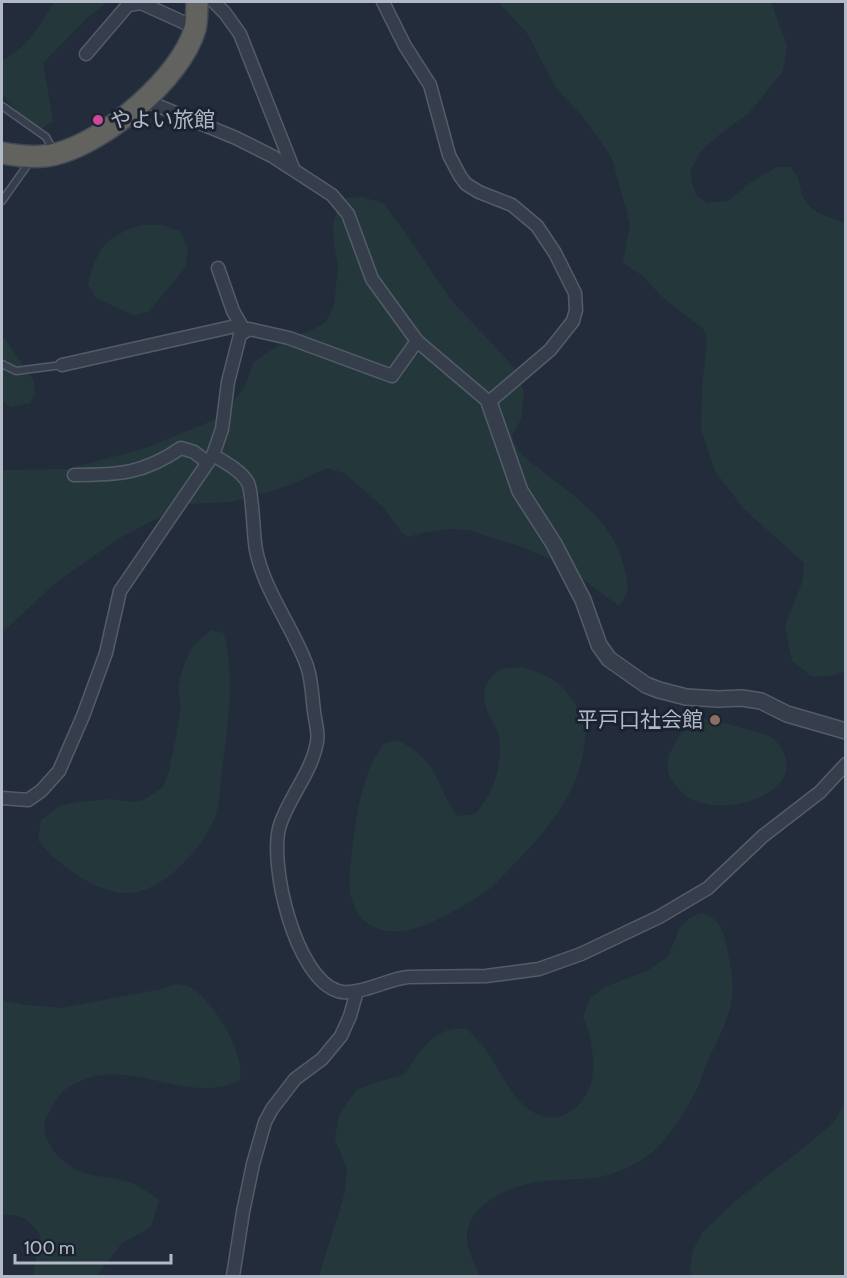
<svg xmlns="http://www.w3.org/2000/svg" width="847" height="1278" font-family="Cabin,'Noto Sans JP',sans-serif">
<rect width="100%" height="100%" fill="#232c3b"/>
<!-- green -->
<g fill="#24383c">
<path d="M54 2H108L88 17 43 63 53 121 36 132 2 95V60C26 51 41 23 54 2Z"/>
<path d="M498 2H771L787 46 783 71 749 113 720 134 701 151 691 169V181L696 195 707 203 728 201 751 182 777 167H790C802 181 797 178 802 194 808 213 829 217 845 223V672L829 676H811L792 661 785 626 803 580 804 563 743 508 715 471 701 429 702 387 707 342 704 330 661 296 643 276 623 263 630 224 612 158 584 118 556 88 527 33Z"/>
<path d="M362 197 383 203 404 231 451 300 513 366 524 391 521 419 512 436C519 457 529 460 545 473 579 500 614 523 624 567 628 584 631 592 619 606L581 578 550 559 525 548 468 530 450 529 426 532 408 537 401 532 383 507 344 473 327 468 299 481 273 491 231 502 186 504 154 520 116 540 53 585 2 633V470L68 469 146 448 221 417 245 387 253 363 290 337 312 330 326 322 334 306 338 266 334 244 333 224 339 206 346 198Z"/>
<path d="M142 225H163L181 232 188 250 185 268 148 312 133 315 113 306 96 298 88 284C97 248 106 236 142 225Z"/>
<polygon points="2,335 34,381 35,393 30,403 11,407 2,401"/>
<path d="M211 630 224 633C235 679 228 724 222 770 220 785 220 805 214 820 201 849 162 894 126 893 96 893 55 863 38 840L41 820 59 806 78 802 112 799 132 802 144 800 163 787 169 771 176 737 181 707 178 687 184 665 192 647Z"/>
<path d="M523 667C550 676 561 681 576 706 579 711 584 717 585 722 586 726 585 731 585 735 583 788 550 828 514 864 507 871 500 880 492 887 474 901 426 929 403 931 363 935 346 907 350 871 353 838 357 803 368 772 371 763 378 753 383 744L398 740C411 747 425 757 433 771 442 787 446 802 458 816L475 814C494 793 503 764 499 736 497 727 490 719 487 710 481 695 484 679 500 670 506 667 517 668 523 667Z"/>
<path d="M692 718C711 719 728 724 746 729 754 732 765 733 772 738 779 743 782 749 785 756 800 799 707 823 680 790 677 786 671 780 669 775 662 754 682 734 692 718Z"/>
<path d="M701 913C725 918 726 943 730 964 739 1006 723 1026 707 1063 703 1071 701 1081 697 1089 687 1109 667 1141 649 1155 635 1165 616 1174 599 1177 577 1181 553 1178 531 1183 504 1189 466 1207 467 1238 467 1250 475 1266 480 1276H319L345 1192 347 1169 335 1139 339 1115 356 1090 374 1083 404 1075C422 1050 432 1026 467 1029 472 1035 478 1040 483 1046 499 1067 510 1098 533 1112 562 1130 592 1101 593 1071 594 1054 590 1032 583 1017L590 998 604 987 647 971 668 957 680 927 691 917Z"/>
<path d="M176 984C181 985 186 985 190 987 212 999 248 1056 239 1081 188 1105 134 1059 83 1080 78 1083 71 1084 67 1088 59 1094 53 1105 48 1114 39 1129 49 1147 60 1158 82 1179 101 1174 128 1182 139 1185 149 1193 159 1200L151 1227 121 1244 97 1276H33L40 1235C29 1219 22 1214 2 1215V1000L26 1005 61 1008 162 989Z"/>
<polygon points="845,1103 845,1276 692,1276 690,1266 693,1250 702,1233 734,1202 812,1141 834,1122"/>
</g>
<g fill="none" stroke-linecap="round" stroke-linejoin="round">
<defs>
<g id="service">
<polyline points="2,106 46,137 53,150"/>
<polyline points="2,201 31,160"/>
<polyline points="2,364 16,371 62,365"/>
</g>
<g id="minor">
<polyline points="214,2 225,13 240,34 293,168"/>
<polyline points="86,54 128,5 141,3 196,28"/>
<polyline points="144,100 236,138 272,156 332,195 348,214 372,279 417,341 489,402 550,350 573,321 576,310 575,293 555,253 537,226 512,205 479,192 466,184 460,176 449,155 430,85 405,46 383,2"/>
<polyline points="218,268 233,311 244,330"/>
<polyline points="62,365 240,325"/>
<path d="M213 455C224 462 241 470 248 483 253 493 253 535 256 550 264 591 293 627 307 666 312 680 312 697 314 711 315 721 319 733 317 742 312 772 289 797 280 825 268 862 295 978 338 991 357 997 387 979 408 977L486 976 539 969 581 954 659 917 708 888 763 836 820 792 846 764"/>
<path d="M74 475C118 475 143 474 181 448L194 452 207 462"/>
<polyline points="2,798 28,800 41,791 59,771 83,716 106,653 120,591 213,455 222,429 228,382 240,335 249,329 289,338 392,376 417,341"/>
<polyline points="233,1276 243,1212 253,1164 265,1122 272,1109 295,1079 322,1059 341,1036 350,1016 357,991"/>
</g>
<polyline id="tertiary" points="489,402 520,491 554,544 583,600 599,645 609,659 646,685 659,690 686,697 718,699 742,698 761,701 787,714 846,731"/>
<path id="trunk" d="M2 153C18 156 41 158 56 154 105 142 181 78 195 29 197 20 197 10 197 2"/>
</defs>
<!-- service casing -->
<use href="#service" stroke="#545c69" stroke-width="9"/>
<!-- minor casing -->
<use href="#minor" stroke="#545c69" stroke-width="15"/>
<!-- tertiary casing -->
<use href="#tertiary" stroke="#545c69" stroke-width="18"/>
<!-- trunk casing -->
<use href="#trunk" stroke="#414956" stroke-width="24"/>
<!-- service -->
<use href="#service" stroke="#363e4b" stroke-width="6"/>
<!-- minor -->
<use href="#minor" stroke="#363e4b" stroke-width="12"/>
<!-- tertiary -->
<use href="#tertiary" stroke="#363e4b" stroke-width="15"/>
<!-- trunk -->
<use href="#trunk" stroke="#62625f" stroke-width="21"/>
</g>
<!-- markers -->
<circle fill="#d1479c" stroke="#1c2330" stroke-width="2" cx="98" cy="120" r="6"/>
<circle fill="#8d6e63" stroke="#1c2330" stroke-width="2" cx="715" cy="720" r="6"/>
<g text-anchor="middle" stroke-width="6" stroke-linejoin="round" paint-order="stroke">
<!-- poi labels -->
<g font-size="21" fill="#b2b9c7" stroke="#1c2330" text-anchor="start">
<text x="110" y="127">やよい旅館</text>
<text x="703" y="727" text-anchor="end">平戸口社会館</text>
</g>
</g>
<!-- border -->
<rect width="847" height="1278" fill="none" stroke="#b2b9c7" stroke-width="6"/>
<!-- scale -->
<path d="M15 1254v9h156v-9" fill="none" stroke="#b2b9c7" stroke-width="3"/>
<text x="24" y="1254" font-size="18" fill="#b2b9c7" stroke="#1c2330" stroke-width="4.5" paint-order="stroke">100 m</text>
</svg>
